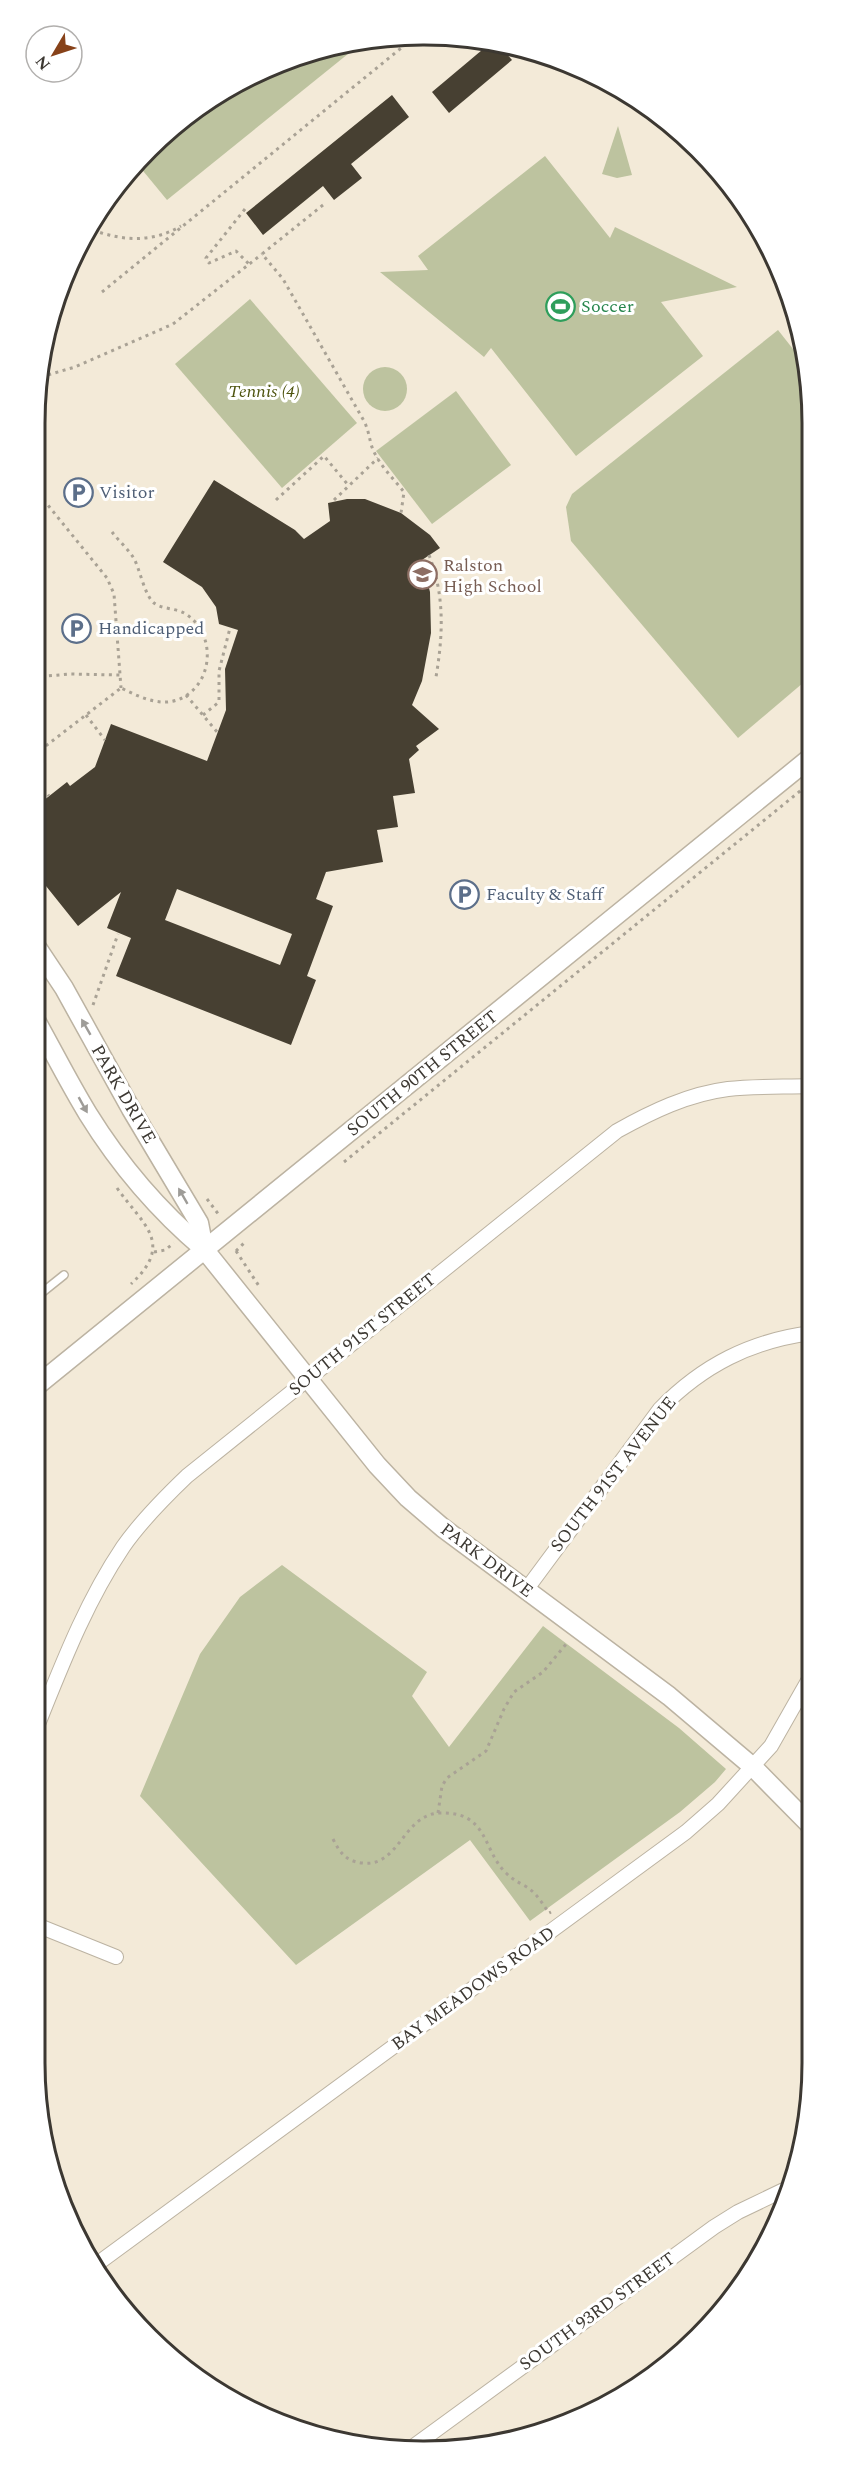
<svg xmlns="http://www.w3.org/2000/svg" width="847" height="2486" font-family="Spectral,serif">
<rect width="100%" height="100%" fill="#f3ead8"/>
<!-- green -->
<g fill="#bdc39f">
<polygon points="364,41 167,200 139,166 229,87"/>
<polygon points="618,126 632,175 617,178 602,174"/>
<polygon points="545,156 610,238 615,227 737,287 661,302 703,356 576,456 491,348 484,357 380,272 428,270 418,256"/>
<polygon points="250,299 357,423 282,488 175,364"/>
<polygon points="778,330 808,368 809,373 810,677 738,738 571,541 566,507 572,494"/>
<circle cx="385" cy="389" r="22"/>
<polygon points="456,391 511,465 432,524 376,451"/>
<polygon points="282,1565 427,1672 412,1696 449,1747 543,1626 679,1728 726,1769 715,1782 680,1812 530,1921 470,1840 296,1965 140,1796 200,1654 240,1597"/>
</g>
<!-- building -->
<g fill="#474032" fill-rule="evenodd">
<polygon points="488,45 500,46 512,60 449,113 432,92"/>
<polygon points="392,95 409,117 351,164 362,178 334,200 323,186 263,235 246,213"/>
<path d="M214 480 295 530 304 539 330 521 328 503 347 499H365L401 513 430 535 440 548 422 560 430 592 431 633 422 681 412 705 439 729 416 746 419 750 409 759 415 793 393 796 398 827 377 830 383 862 326 872 316 899 333 906 307 976 316 980 291 1045 116 976 131 938 107 928 121 892 78 926 34 871V808L67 782 70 786 95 767 111 724 207 761 226 710 225 669 238 630 219 624 216 607 202 587 163 562ZM177 889 292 934 280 965 165 920Z"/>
</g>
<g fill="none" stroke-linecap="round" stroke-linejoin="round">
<defs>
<g id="service">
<polyline points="34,1299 64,1275"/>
<polyline points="34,1359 47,1374"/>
</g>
<g id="minor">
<path d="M526 1590 660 1409C703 1365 751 1341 811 1333"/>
<path d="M34 1734C60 1670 84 1605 123 1547 141 1521 164 1498 187 1476L617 1131C651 1112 688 1094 728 1089 755 1086 783 1087 811 1086"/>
<polyline points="34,1924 116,1957"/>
<polyline points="97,2264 686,1832 718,1804 771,1746 812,1674"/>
<polyline points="414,2446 714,2227 738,2212 788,2188"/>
</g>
<g id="tertiary">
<polyline points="34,943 64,988 131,1109 199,1223 204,1249"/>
<path d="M34 1017C52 1049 69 1083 88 1114 119 1164 159 1211 204 1249L377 1465 408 1498 443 1528 669 1696 753 1767 812 1827"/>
<polyline points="34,1388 810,758"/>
</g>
</defs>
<!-- service casing -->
<use href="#service" stroke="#bcb3a2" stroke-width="10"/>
<!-- minor casing -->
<use href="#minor" stroke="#bcb3a2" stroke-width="16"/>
<!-- tertiary casing -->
<use href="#tertiary" stroke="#bcb3a2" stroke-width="21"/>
<!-- path -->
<g stroke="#a9a295" stroke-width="3" stroke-dasharray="3 4.5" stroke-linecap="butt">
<path d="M323 205 262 254 283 279 364 421C368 429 369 436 371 444 376 462 393 478 404 492L401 513"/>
<polyline points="245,209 206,258 209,263 236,251 249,264"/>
<path d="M93 230C123 241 152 243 181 226"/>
<polyline points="102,292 411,40"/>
<polyline points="41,377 75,367 173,324 262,254"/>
<polyline points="34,488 107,578 114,594 121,688"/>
<polyline points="276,500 324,456 349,486"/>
<polyline points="334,500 378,458"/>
<path d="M112 532C118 540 127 548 133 557 140 568 144 595 154 603 161 609 175 608 184 613 214 630 215 676 187 695 165 710 142 698 121 688"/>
<path d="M429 555C445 596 443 635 436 677"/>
<polyline points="34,677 70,674 120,675"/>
<polyline points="186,695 218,733"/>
<polyline points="86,715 105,740"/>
<polyline points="203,715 219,702 219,671 230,628"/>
<polyline points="34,755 121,688"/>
<polyline points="34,777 49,796"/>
<polyline points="93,1005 118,934"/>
<polyline points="344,1162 810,783"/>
<path d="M117 1188C143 1225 175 1243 131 1284"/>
<polyline points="207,1199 219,1215"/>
<polyline points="236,1251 245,1242"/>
<polyline points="236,1251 259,1286"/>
<polyline points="154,1252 165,1250 174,1243"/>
<polyline points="438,1813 442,1786 447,1778 486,1751 504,1709 514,1692 543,1672 567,1643"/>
<path d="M333 1839C340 1853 346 1861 362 1863 399 1868 403 1815 439 1813 489 1811 482 1850 506 1873 512 1879 518 1882 525 1886 536 1892 542 1903 549 1913L551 1912"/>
</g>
<!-- service -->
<use href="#service" stroke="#fff" stroke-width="7"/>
<!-- minor -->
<use href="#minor" stroke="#fff" stroke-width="14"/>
<!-- tertiary -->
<use href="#tertiary" stroke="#fff" stroke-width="18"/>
</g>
<!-- one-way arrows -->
<defs><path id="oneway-solid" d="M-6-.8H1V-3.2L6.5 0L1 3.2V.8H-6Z" transform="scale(1.5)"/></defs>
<g fill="#9e9c98">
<use href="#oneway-solid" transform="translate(86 1027) rotate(-120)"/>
<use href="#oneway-solid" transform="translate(83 1105) rotate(61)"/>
<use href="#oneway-solid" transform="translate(183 1196) rotate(-120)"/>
</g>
<!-- icons -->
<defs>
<symbol id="stadium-ring" viewBox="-11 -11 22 22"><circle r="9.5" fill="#fff" stroke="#2e9e5b" stroke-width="1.5"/><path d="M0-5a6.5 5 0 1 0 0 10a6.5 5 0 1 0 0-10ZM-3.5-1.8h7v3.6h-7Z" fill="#2e9e5b"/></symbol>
<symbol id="parking-ring" viewBox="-11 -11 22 22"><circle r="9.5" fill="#fff" stroke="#5c6f8a" stroke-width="1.5"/><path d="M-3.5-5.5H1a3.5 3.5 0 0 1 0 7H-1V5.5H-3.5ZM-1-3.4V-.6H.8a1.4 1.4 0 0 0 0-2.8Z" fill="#5c6f8a"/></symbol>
<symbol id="school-ring" viewBox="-11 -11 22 22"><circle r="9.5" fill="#fff" stroke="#8d6e63" stroke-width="1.5"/><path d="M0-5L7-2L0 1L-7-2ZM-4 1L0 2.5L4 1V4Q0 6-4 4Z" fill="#8d6e63"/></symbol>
</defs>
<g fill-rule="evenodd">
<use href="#stadium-ring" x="544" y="290" width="33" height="33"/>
<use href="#parking-ring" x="62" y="476" width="33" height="33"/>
<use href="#school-ring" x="406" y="558" width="33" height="33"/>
<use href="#parking-ring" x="60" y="612" width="33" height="33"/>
<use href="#parking-ring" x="448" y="878" width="33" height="33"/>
</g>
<g text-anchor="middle" stroke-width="6" stroke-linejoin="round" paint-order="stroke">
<!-- leisure labels -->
<g font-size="18" fill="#27864d" stroke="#fff" text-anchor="start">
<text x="581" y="312">Soccer</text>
</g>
<!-- park labels -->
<g font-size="18" font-style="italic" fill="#4e540f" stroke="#fff">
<text x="264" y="397">Tennis (4)</text>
</g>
<!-- service labels -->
<g font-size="18" fill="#4e5e75" stroke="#fff" text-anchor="start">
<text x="99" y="498">Visitor</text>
<text x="98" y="634">Handicapped</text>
<text x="486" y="900">Faculty &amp; Staff</text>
</g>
<!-- education labels -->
<g font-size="18" fill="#785e54" stroke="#fff" text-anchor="start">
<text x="443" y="571">Ralston<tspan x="443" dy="21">High School</tspan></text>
</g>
<!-- street labels -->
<g font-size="18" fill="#3c3832" stroke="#fff">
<text transform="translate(422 1073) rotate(-39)" y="6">SOUTH 90TH STREET</text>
<text transform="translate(124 1094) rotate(60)" y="6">PARK DRIVE</text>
<text transform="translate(362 1334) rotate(-39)" y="6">SOUTH 91ST STREET</text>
<text transform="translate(613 1474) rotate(-52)" y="6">SOUTH 91ST AVENUE</text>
<text transform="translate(487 1560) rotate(37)" y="6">PARK DRIVE</text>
<text transform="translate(473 1988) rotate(-36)" y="6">BAY MEADOWS ROAD</text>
<text transform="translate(597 2311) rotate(-36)" y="6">SOUTH 93RD STREET</text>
</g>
</g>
<!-- crop -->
<path d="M0 0H847V2486H0ZM423 45H424A378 378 0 0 1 802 423V2063A378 378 0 0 1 424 2441H423A378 378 0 0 1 45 2063V423A378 378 0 0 1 423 45Z" fill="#fff" fill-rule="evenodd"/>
<path fill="none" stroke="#3c3832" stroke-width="3" d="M423 45H424A378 378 0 0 1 802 423V2063A378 378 0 0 1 424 2441H423A378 378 0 0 1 45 2063V423A378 378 0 0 1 423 45Z"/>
<!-- north arrow -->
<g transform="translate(54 54) rotate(231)"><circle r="28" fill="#ffffff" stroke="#b1afad" stroke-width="1.5"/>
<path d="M0-4.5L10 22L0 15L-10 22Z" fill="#874219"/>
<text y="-9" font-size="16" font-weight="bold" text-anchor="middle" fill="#3c3832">N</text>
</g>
</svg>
